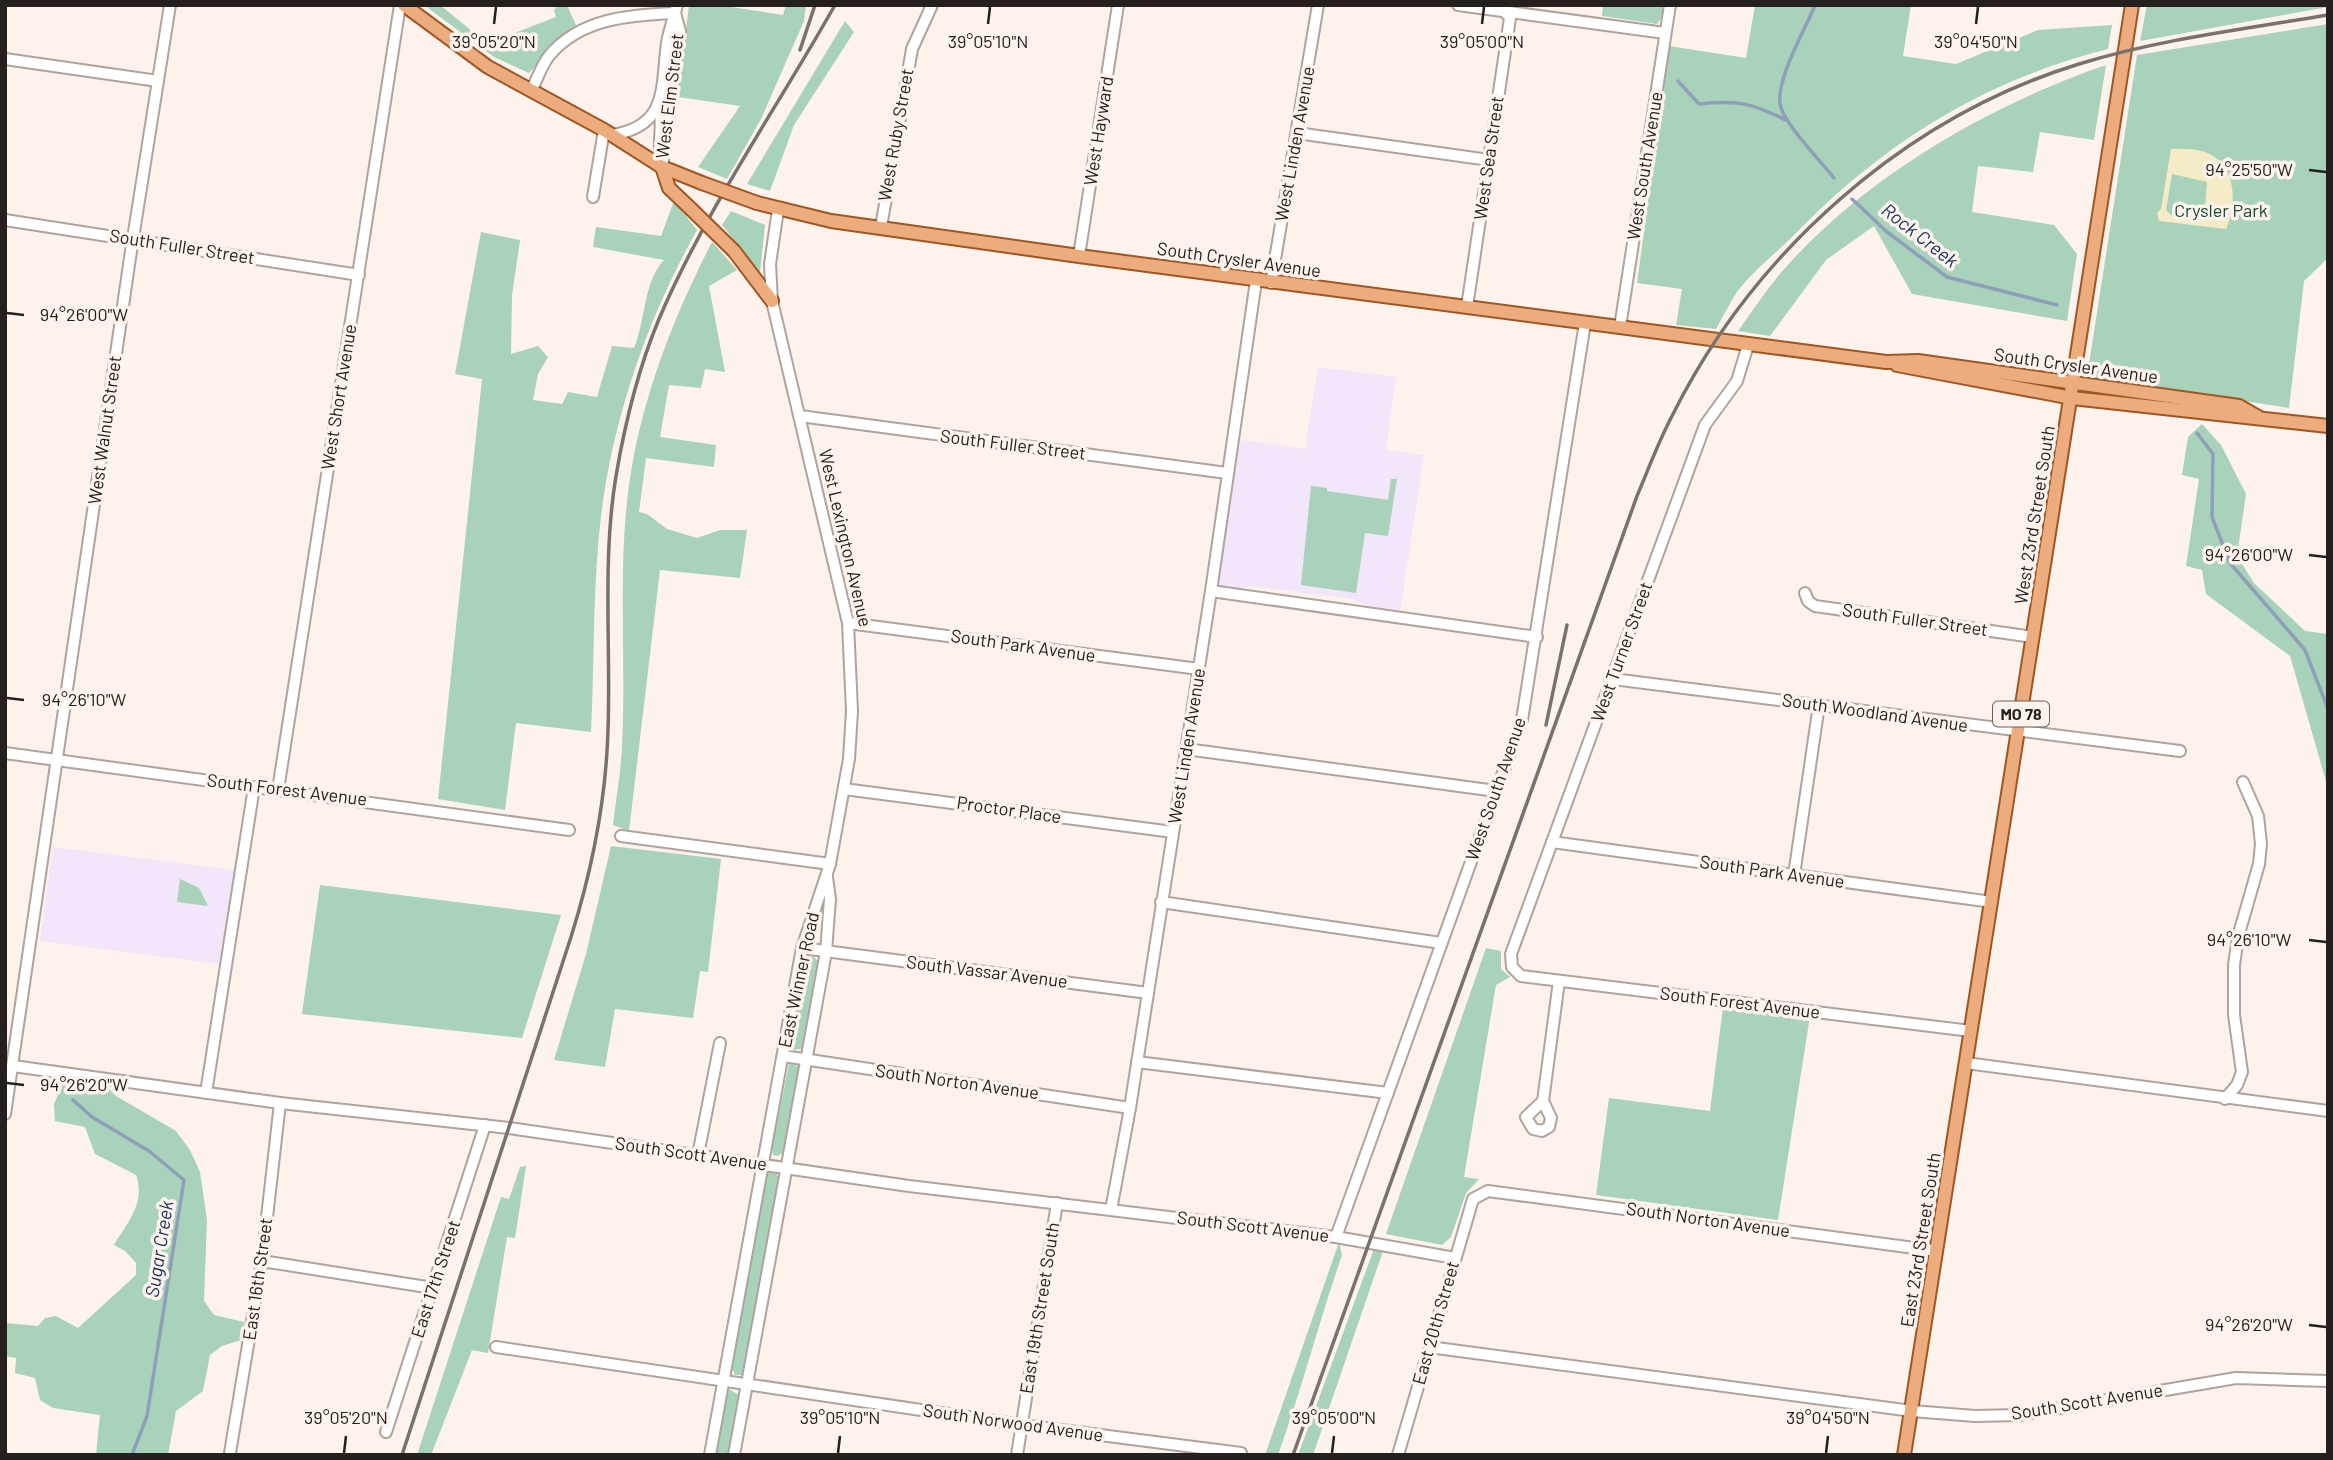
<svg xmlns="http://www.w3.org/2000/svg" width="2333" height="1460" font-family="Barlow,sans-serif">
<rect width="100%" height="100%" fill="#fdf2ec"/>
<!-- education -->
<g fill="#f1e6fa">
<polygon points="1318,367 1396,377 1386,450 1424,455 1400,611 1364,605 1353,599 1250,586 1241,589 1220,586 1218,582 1240,442 1245,440 1305,449"/>
<polygon points="53,847 234,870 219,964 40,941"/>
</g>
<!-- green -->
<g fill="#a8d2b9">
<polygon points="424,5 440,5 483,40 489,35 491,42 556,17 554,10 559,5 567,5 576,25 529,73 494,57"/>
<polygon points="689,5 718,5 783,15 786,5 806,5 804,21 761,119 727,179 698,167 740,106 678,97"/>
<polygon points="1603,5 1663,5 1661,19 1657,24 1602,16"/>
<path d="M1755 5H1911L1903 56 1956 64 2038 30 2112 25 2108 49C1982 81 1883 143 1793 236 1775 254 1752 272 1737 292 1729 304 1723 317 1716 329L1676 325 1682 289 1637 283 1669 46 1746 58Z"/>
<polygon points="2147,5 2328,5 2328,7 2140,41"/>
<polygon points="845,21 854,32 794,125 770,191 747,184"/>
<polygon points="2328,24 2328,258 2304,281 2289,408 2087,377 2137,55"/>
<path d="M2106 65 2094 140 2040 132 2033 172 1978 166 1972 212 2054 225 2077 254 2067 321 1912 294 1874 226 1826 260 1770 336 1738 331C1751 313 1764 293 1779 275 1861 179 1987 106 2106 65Z"/>
<path d="M674 201 697 230C651 312 619 401 604 494 592 572 595 653 591 732L516 723 505 810 438 799 482 379 455 374 481 232 520 240 512 295 511 354 538 346 548 357 538 374 533 400 562 404 568 392 597 397 612 346 634 348C646 320 643 282 664 260L593 247 596 227 661 236Z"/>
<polygon points="731,211 765,225 760,272 722,225"/>
<path d="M712 242 737 270 709 286 725 372 705 369 701 388 669 385 660 437 716 445 714 467 646 458 639 512 647 514 667 529 697 538 720 530H747L740 578 660 570 629 831 613 825C616 799 621 772 622 746 627 649 615 551 634 455 649 380 677 310 712 242Z"/>
<polygon points="2202,424 2221,445 2246,494 2237,556 2254,583 2305,631 2328,634 2328,788 2290,656 2206,594 2202,570 2186,566 2199,479 2182,475 2188,437"/>
<polygon points="1391,479 1397,479 1388,536 1365,533 1356,593 1301,585 1311,486 1327,488 1327,491 1388,500"/>
<polygon points="611,846 721,859 708,972 700,971 693,1018 615,1009 605,1067 554,1060 586,954"/>
<polygon points="180,879 199,888 208,906 177,902"/>
<polygon points="320,885 561,915 522,1038 302,1014"/>
<polygon points="1486,948 1501,951 1501,969 1510,977 1496,985 1464,1177 1479,1179 1466,1193 1451,1237 1442,1245 1386,1234"/>
<polygon points="813,956 819,962 802,1049 793,1050 791,1043 806,960"/>
<polygon points="1723,1007 1810,1016 1778,1220 1596,1195 1609,1098 1710,1111"/>
<polygon points="789,1064 798,1066 799,1070 784,1152 778,1156 773,1155 772,1147"/>
<path d="M65 1079 104 1084 116 1096 176 1131 190 1150 200 1172 207 1220 204 1301 214 1315 244 1322 241 1340 222 1346 210 1355 203 1391 176 1411 168 1455H96L100 1415 53 1408 40 1400 35 1378 15 1373 16 1358 5 1356V1323L38 1326 45 1318 56 1316 78 1328 136 1275V1263L125 1251 114 1245C128 1222 146 1202 136 1175L95 1154 85 1127 55 1121 54 1104Z"/>
<polygon points="526,1166 515,1238 507,1237 488,1353 472,1350 431,1455 417,1455 501,1197 509,1199 520,1167"/>
<polygon points="775,1170 779,1179 743,1371 742,1375 735,1375 731,1366 767,1174"/>
<path d="M1339 1242 1342 1255C1319 1321 1302 1389 1278 1455H1265Z"/>
<polygon points="1374,1249 1383,1251 1313,1455 1298,1455"/>
<polygon points="729,1389 739,1395 728,1455 715,1455"/>
</g>
<!-- sand -->
<path fill="#f5ebc6" fill-rule="evenodd" d="M2171 149C2182 149 2194 148 2205 152 2236 163 2238 203 2226 229L2159 221 2157 213 2161 209ZM2172 174 2207 182 2204 220 2171 215 2166 210Z"/>
<g fill="none" stroke-linecap="round" stroke-linejoin="round">
<!-- stream -->
<g stroke="#8f9fb9" stroke-width="3.5">
<path d="M1815 5C1805 30 1777 77 1780 103 1782 122 1821 161 1834 178"/>
<path d="M1678 81 1699 104C1738 100 1751 103 1786 120"/>
<polyline points="1852,199 1887,232 1947,277 2057,305"/>
<polyline points="2197,433 2213,454 2212,517 2230,563 2305,650 2328,709"/>
<polyline points="73,1100 92,1117 149,1151 184,1180 147,1416 132,1455"/>
</g>
<defs>
<g id="minor">
<polyline points="1458,5 1665,33"/>
<polyline points="5,59 158,81"/>
<path d="M531 91C537 80 541 66 549 56 580 18 630 15 675 13"/>
<path d="M659 107C664 125 657 143 661 161"/>
<polyline points="1297,133 1489,160"/>
<path d="M612 135C668 126 661 89 667 43 669 30 674 18 677 5"/>
<polyline points="662,167 680,31 675,13"/>
<polyline points="593,197 604,130"/>
<polyline points="5,220 359,275"/>
<polyline points="881,227 912,49 932,5"/>
<polyline points="1079,256 1118,5"/>
<polyline points="1271,283 1318,5"/>
<polyline points="1467,307 1510,18 1504,11"/>
<polyline points="1620,327 1670,5"/>
<polyline points="1748,345 1737,381 1705,425 1511,954 1512,967 1521,976 1971,1031"/>
<polyline points="800,416 1227,473"/>
<polyline points="1211,591 1537,637"/>
<polyline points="1805,593 1808,601 1815,606 2033,637"/>
<polyline points="848,623 1199,669"/>
<polyline points="1613,679 2180,751"/>
<polyline points="1186,749 1496,791"/>
<polyline points="5,753 569,830"/>
<polyline points="844,789 1173,832"/>
<polyline points="278,790 400,5"/>
<polyline points="621,836 830,864"/>
<polyline points="1552,842 1992,902"/>
<polyline points="1794,875 1819,705"/>
<polyline points="1161,902 1441,943"/>
<polyline points="802,948 1148,993"/>
<polyline points="783,1056 1130,1108"/>
<polyline points="1137,1062 1388,1093"/>
<polyline points="1966,1063 2328,1111"/>
<polyline points="13,1066 280,1103 509,1128 909,1186 1336,1237 1455,1258"/>
<polyline points="206,1093 254,787"/>
<polyline points="2225,1099 2237,1085 2242,1072 2234,1015 2234,965 2238,937 2259,864 2261,844 2258,816 2243,782"/>
<polyline points="1543,1101 1551,1118 1549,1127 1542,1131 1533,1129 1526,1117 1543,1101 1559,981"/>
<polyline points="5,1114 131,251 170,5"/>
<polyline points="698,1155 720,1043"/>
<polyline points="1111,1210 1130,1108 1211,591 1256,281"/>
<polyline points="1336,1237 1522,720 1585,323"/>
<polyline points="262,1261 433,1288"/>
<polyline points="496,1347 1022,1425 1241,1453"/>
<polyline points="1429,1347 1912,1411 1975,1416 2019,1415 2236,1378 2328,1381"/>
<polyline points="386,1432 485,1125"/>
<polyline points="230,1453 262,1261 280,1103"/>
<polyline points="710,1455 802,948 830,864 849,759 852,711 848,623 772,301 770,264 778,210"/>
<polyline points="734,1455 826,952 830,899 827,877"/>
<polyline points="1017,1455 1057,1203"/>
<polyline points="1398,1455 1473,1199 1488,1191 1937,1251"/>
</g>
<g id="major">
<polyline points="404,5 488,67 604,130 662,167 702,183"/>
<polyline points="662,167 669,188 690,208"/>
<polyline points="757,203 831,221 1079,256 1886,362 1918,361 2239,406 2258,417"/>
<polyline points="734,251 772,301"/>
<polyline points="1897,365 2072,398 2328,426"/>
<polyline points="1904,1455 2132,5"/>
</g>
</defs>
<!-- minor casing -->
<use href="#minor" stroke="#b0a39c" stroke-width="14"/>
<!-- major casing -->
<use href="#major" stroke="#9e5723" stroke-width="16"/>
<!-- minor -->
<use href="#minor" stroke="#fff" stroke-width="10"/>
<!-- major -->
<use href="#major" stroke="#ecac7d" stroke-width="12"/>
<!-- rail -->
<g stroke="#78716c" stroke-width="3.5">
<polyline points="800,50 815,5"/>
<polyline points="1546,725 1567,625"/>
<path d="M402 1455 571 937C592 870 606 801 608 730 611 645 602 561 616 476 625 423 638 369 659 319 705 211 777 108 835 5"/>
<path d="M1293 1455 1637 496C1648 470 1658 443 1671 418 1752 254 1903 118 2079 64 2160 39 2245 29 2328 15"/>
</g>
<defs>
<g id="major-bridge">
<polyline points="702,183 757,203"/>
<polyline points="690,208 734,251"/>
</g>
</defs>
<!-- major-bridge casing -->
<use href="#major-bridge" stroke="#9e5723" stroke-width="16" stroke-linecap="butt"/>
<!-- major-bridge -->
<use href="#major-bridge" stroke="#ecac7d" stroke-width="12"/>
</g>
<!-- ticks -->
<path fill="none" stroke="#25201d" stroke-width="2.5" d="M494 24 496 7M988 24 990 7M1482 24 1484 7M1976 24 1978 7M2309 170 2326 172M7 313 24 315M2309 555 2326 557M7 698 24 700M2309 940 2326 942M7 1083 24 1085M2309 1325 2326 1327M344 1453 346 1436M838 1453 840 1436M1332 1453 1334 1436M1826 1453 1828 1436"/>
<g text-anchor="middle" stroke-width="7" stroke-linejoin="round" paint-order="stroke">
<!-- shield labels -->
<rect fill="#fdf2ec" stroke="#665f5b" stroke-width="2" x="1993" y="701.5" width="56" height="25" rx="5"/>
<g font-size="16" font-weight="bold" fill="#25201d">
<text x="2021" y="720">MO 78</text>
</g>
<!-- street labels -->
<g font-size="18" fill="#25201d" stroke="#fdf2ec">
<text transform="translate(670 96) rotate(-83)" y="6">West Elm Street</text>
<text transform="translate(1099 131) rotate(-81)" y="6">West Hayward</text>
<text transform="translate(896 135) rotate(-80)" y="6">West Ruby Street</text>
<text transform="translate(1295 144) rotate(-80)" y="6">West Linden Avenue</text>
<text transform="translate(1489 158) rotate(-82)" y="6">West Sea Street</text>
<text transform="translate(1645 166) rotate(-81)" y="6">West South Avenue</text>
<text transform="translate(182 247) rotate(9)" y="6">South Fuller Street</text>
<text transform="translate(1239 260) rotate(8)" y="6">South Crysler Avenue</text>
<text transform="translate(2076 366) rotate(8)" y="6">South Crysler Avenue</text>
<text transform="translate(339 397) rotate(-81)" y="6">West Short Avenue</text>
<text transform="translate(105 430) rotate(-82)" y="6">West Walnut Street</text>
<text transform="translate(1013 445) rotate(7)" y="6">South Fuller Street</text>
<text transform="translate(2035 515) rotate(-81)" y="6">West 23rd Street South</text>
<text transform="translate(845 538) rotate(77)" y="6">West Lexington Avenue</text>
<text transform="translate(1915 620) rotate(8)" y="6">South Fuller Street</text>
<text transform="translate(1023 646) rotate(8)" y="6">South Park Avenue</text>
<text transform="translate(1622 652) rotate(-70)" y="6">West Turner Street</text>
<text transform="translate(1875 713) rotate(8)" y="6">South Woodland Avenue</text>
<text transform="translate(1187 746) rotate(-81)" y="6">West Linden Avenue</text>
<text transform="translate(1496 789) rotate(-71)" y="6">West South Avenue</text>
<text transform="translate(287 790) rotate(7)" y="6">South Forest Avenue</text>
<text transform="translate(1009 810) rotate(8)" y="6">Proctor Place</text>
<text transform="translate(1772 872) rotate(8)" y="6">South Park Avenue</text>
<text transform="translate(987 972) rotate(7)" y="6">South Vassar Avenue</text>
<text transform="translate(799 980) rotate(-78)" y="6">East Winner Road</text>
<text transform="translate(1740 1003) rotate(7)" y="6">South Forest Avenue</text>
<text transform="translate(957 1082) rotate(8)" y="6">South Norton Avenue</text>
<text transform="translate(691 1154) rotate(8)" y="6">South Scott Avenue</text>
<text transform="translate(1708 1220) rotate(8)" y="6">South Norton Avenue</text>
<text transform="translate(1253 1227) rotate(7)" y="6">South Scott Avenue</text>
<text transform="translate(1921 1240) rotate(-81)" y="6">East 23rd Street South</text>
<text transform="translate(258 1279) rotate(-82)" y="6">East 16th Street</text>
<text transform="translate(436 1279) rotate(-72)" y="6">East 17th Street</text>
<text transform="translate(1040 1308) rotate(-81)" y="6">East 19th Street South</text>
<text transform="translate(1436 1323) rotate(-74)" y="6">East 20th Street</text>
<text transform="translate(2087 1402) rotate(-9)" y="6">South Scott Avenue</text>
<text transform="translate(1013 1423) rotate(8)" y="6">South Norwood Avenue</text>
</g>
<!-- park labels -->
<g font-size="18" fill="#154b31" stroke="#fdf2ec">
<text x="2221" y="217">Crysler Park</text>
</g>
<!-- water labels -->
<g font-size="19" font-style="italic" fill="#13305f" stroke="#fdf2ec">
<text transform="translate(1920 235) rotate(38)" y="7">Rock Creek</text>
<text transform="translate(159 1249) rotate(-81)" y="7">Sugar Creek</text>
</g>
</g>
<g font-size="18" text-anchor="middle" fill="#25201d" stroke="#fdf2ec" stroke-width="7" stroke-linejoin="round" paint-order="stroke">
<text x="494" y="48">39°05'20"N</text>
<text x="988" y="48">39°05'10"N</text>
<text x="1482" y="48">39°05'00"N</text>
<text x="1976" y="48">39°04'50"N</text>
<text x="2249" y="176">94°25'50"W</text>
<text x="84" y="321">94°26'00"W</text>
<text x="2249" y="561">94°26'00"W</text>
<text x="84" y="706">94°26'10"W</text>
<text x="2249" y="946">94°26'10"W</text>
<text x="84" y="1091">94°26'20"W</text>
<text x="2249" y="1331">94°26'20"W</text>
<text x="346" y="1424">39°05'20"N</text>
<text x="840" y="1424">39°05'10"N</text>
<text x="1334" y="1424">39°05'00"N</text>
<text x="1828" y="1424">39°04'50"N</text>
</g>
<!-- border -->
<rect width="2333" height="1460" fill="none" stroke="#25201d" stroke-width="14"/>
</svg>
